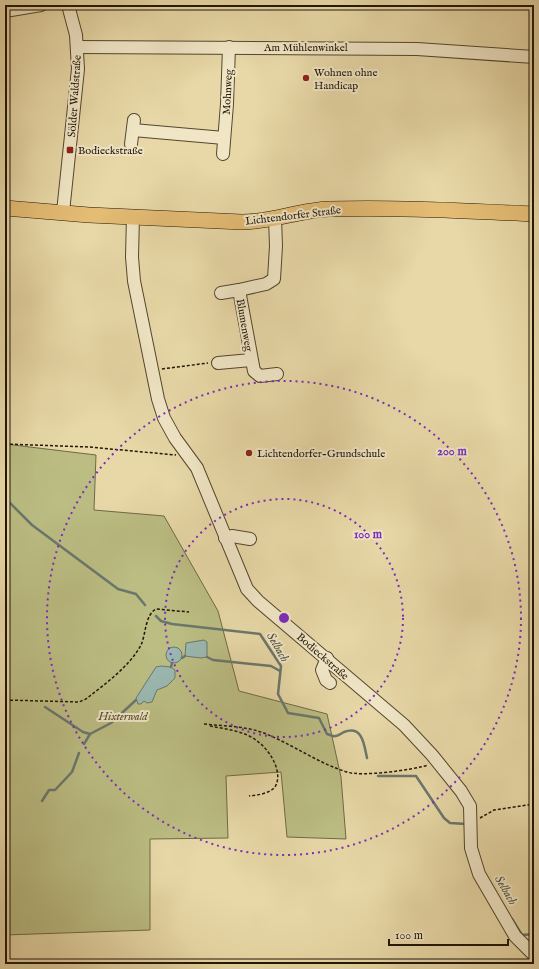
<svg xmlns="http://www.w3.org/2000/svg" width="539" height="969" font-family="'IM FELL English',serif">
<rect width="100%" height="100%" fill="#e8d8a7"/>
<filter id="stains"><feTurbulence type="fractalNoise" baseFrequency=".005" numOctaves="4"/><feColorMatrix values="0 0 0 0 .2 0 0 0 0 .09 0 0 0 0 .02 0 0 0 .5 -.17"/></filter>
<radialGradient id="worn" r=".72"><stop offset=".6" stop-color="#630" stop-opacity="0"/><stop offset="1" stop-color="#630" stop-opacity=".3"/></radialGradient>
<!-- green -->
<polygon fill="#bbbd83" stroke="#6e6945" points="5,444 96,455 94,510 164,516 218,611 239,691 327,714 341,777 346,839 287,837 281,772 226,776 228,838 150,839 150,930 5,935"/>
<!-- water -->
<g fill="#9ab8b1" stroke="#6a776d">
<polygon points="204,640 207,642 207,657 201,658 185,656 186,643"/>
<circle cx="174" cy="655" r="8"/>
<polygon points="161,666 171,667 175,670 175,678 167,686 157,690 152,702 147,703 144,701 141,704 138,704 136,698 156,667"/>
</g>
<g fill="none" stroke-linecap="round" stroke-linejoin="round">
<!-- stream -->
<g stroke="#6a776d" stroke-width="2.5">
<polyline points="5,498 32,525 118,589 136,594 145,605"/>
<path d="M156 616 161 621 172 624 260 634 281 666 278 694 288 713 319 718 327 734 333 736C338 737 340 734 344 732 363 725 364 745 367 758"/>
<polyline points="207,657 213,660 271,666 280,671"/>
<polyline points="182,658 185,656"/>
<polyline points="171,667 172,663"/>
<polyline points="45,707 83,732 90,734"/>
<polyline points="84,744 90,734 111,723 136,700"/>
<polyline points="378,776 416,776 444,818 450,823 466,824"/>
<polyline points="42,801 49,790 55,790 72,772 79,753"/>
<polyline points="512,919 522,935 534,934"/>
</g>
<defs>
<g id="minor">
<polyline points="5,11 41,5"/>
<polyline points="77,47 417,49 534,57"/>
<polyline points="133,130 224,138"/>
<polyline points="131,144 134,120"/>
<polyline points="223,154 227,104 229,47"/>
<polyline points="63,212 78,69 76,35 68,5"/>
<polyline points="133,216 132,257 134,281 158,399 164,418 175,438 197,468 247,589 258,601 404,725 432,755 461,791 470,806 471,848 479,874 515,936 534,955"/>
<polyline points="275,218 276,246 274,279 266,284 239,290 254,371 260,376 277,374"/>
<polyline points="221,293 239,290"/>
<polyline points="218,363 251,360"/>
<polyline points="225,538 232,536 250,539"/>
<polyline points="327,658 322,670 326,680 330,683"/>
</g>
<path id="major" d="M5 208 89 215 242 222C271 222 300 210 329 209 397 207 466 211 534 214"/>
</defs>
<!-- minor casing -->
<use href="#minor" stroke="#53462f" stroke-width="14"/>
<!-- major casing -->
<use href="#major" stroke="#211507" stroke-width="16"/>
<!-- path -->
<g stroke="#211507" stroke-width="1.5" stroke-dasharray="3 2" stroke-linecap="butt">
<polyline points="162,369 208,363"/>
<polyline points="5,444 89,447 176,455"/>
<path d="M5 700 79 702 86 699C105 684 129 667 141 645 146 634 145 615 156 609L189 612"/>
<path d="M204 724C223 726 243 726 261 732 291 743 317 763 347 772 361 777 413 770 428 765"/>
<path d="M210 726C225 729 245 731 257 741 269 749 284 772 275 787 269 794 257 795 249 796"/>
<polyline points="480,818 494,810 534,804"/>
</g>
<!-- minor -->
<use href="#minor" stroke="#f0e6c6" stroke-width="12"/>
<!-- major -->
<use href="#major" stroke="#e4bc74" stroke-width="15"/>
</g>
<!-- distance rings -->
<g fill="none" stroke="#7b2cbf" stroke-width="2" stroke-dasharray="2 4">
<circle cx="284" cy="618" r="119"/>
<circle cx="284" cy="618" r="237"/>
</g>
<!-- markers -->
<g fill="#8f2418" stroke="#f0e6c6" stroke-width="1.5">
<circle cx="306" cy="78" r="4"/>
<rect x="66" y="146" width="8" height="8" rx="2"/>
<circle cx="249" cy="453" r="4"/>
</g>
<g text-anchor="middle" stroke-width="4" stroke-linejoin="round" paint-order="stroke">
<!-- street labels -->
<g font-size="11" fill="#211507" stroke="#f0e6c6">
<text x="306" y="51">Am Mühlenwinkel</text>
<text transform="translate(227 92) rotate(-87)" y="4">Mohnweg</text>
<text transform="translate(74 96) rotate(-86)" y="4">Sölder Waldstraße</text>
<text transform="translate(293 215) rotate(-7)" y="4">Lichtendorfer Straße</text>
<text transform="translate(245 325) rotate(80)" y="4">Blumenweg</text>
<text transform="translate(323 656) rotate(41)" y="4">Bodieckstraße</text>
</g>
<!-- poi labels -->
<g font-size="11" fill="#211507" stroke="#f0e6c6" text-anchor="start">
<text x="314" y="76">Wohnen ohne<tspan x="314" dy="13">Handicap</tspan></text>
<text x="78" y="154">Bodieckstraße</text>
<text x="257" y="457">Lichtendorfer-Grundschule</text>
</g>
<!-- park labels -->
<g font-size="11" font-style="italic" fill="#4f472c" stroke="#f0e6c6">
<text x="123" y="720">Hixterwald</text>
</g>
<!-- water labels -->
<g font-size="12" font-style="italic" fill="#4b4e42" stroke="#f0e6c6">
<text transform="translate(278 647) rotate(60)" y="4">Selbach</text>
<text transform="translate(506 890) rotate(60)" y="4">Selbach</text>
</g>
</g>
<circle cx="284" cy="618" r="6" fill="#7b2cbf" stroke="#f0e6c6" stroke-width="2"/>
<g font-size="12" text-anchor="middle" font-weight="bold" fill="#7b2cbf" stroke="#f0e6c6" stroke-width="4" stroke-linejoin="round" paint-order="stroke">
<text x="452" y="455">200 m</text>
<text x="368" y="538">100 m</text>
</g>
<!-- margin -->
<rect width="539" height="969" fill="none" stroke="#e8d8a7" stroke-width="20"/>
<rect x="6" y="6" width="527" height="957" fill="none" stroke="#211507" stroke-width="2"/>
<rect x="10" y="10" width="519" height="949" fill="none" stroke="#211507"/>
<!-- scale -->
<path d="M389 939v6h119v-6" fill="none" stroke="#211507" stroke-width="2"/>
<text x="395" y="939" font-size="12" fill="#211507" stroke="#f0e6c6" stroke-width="3" paint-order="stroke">100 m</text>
<rect width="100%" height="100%" filter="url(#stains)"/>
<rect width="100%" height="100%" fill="url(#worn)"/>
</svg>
